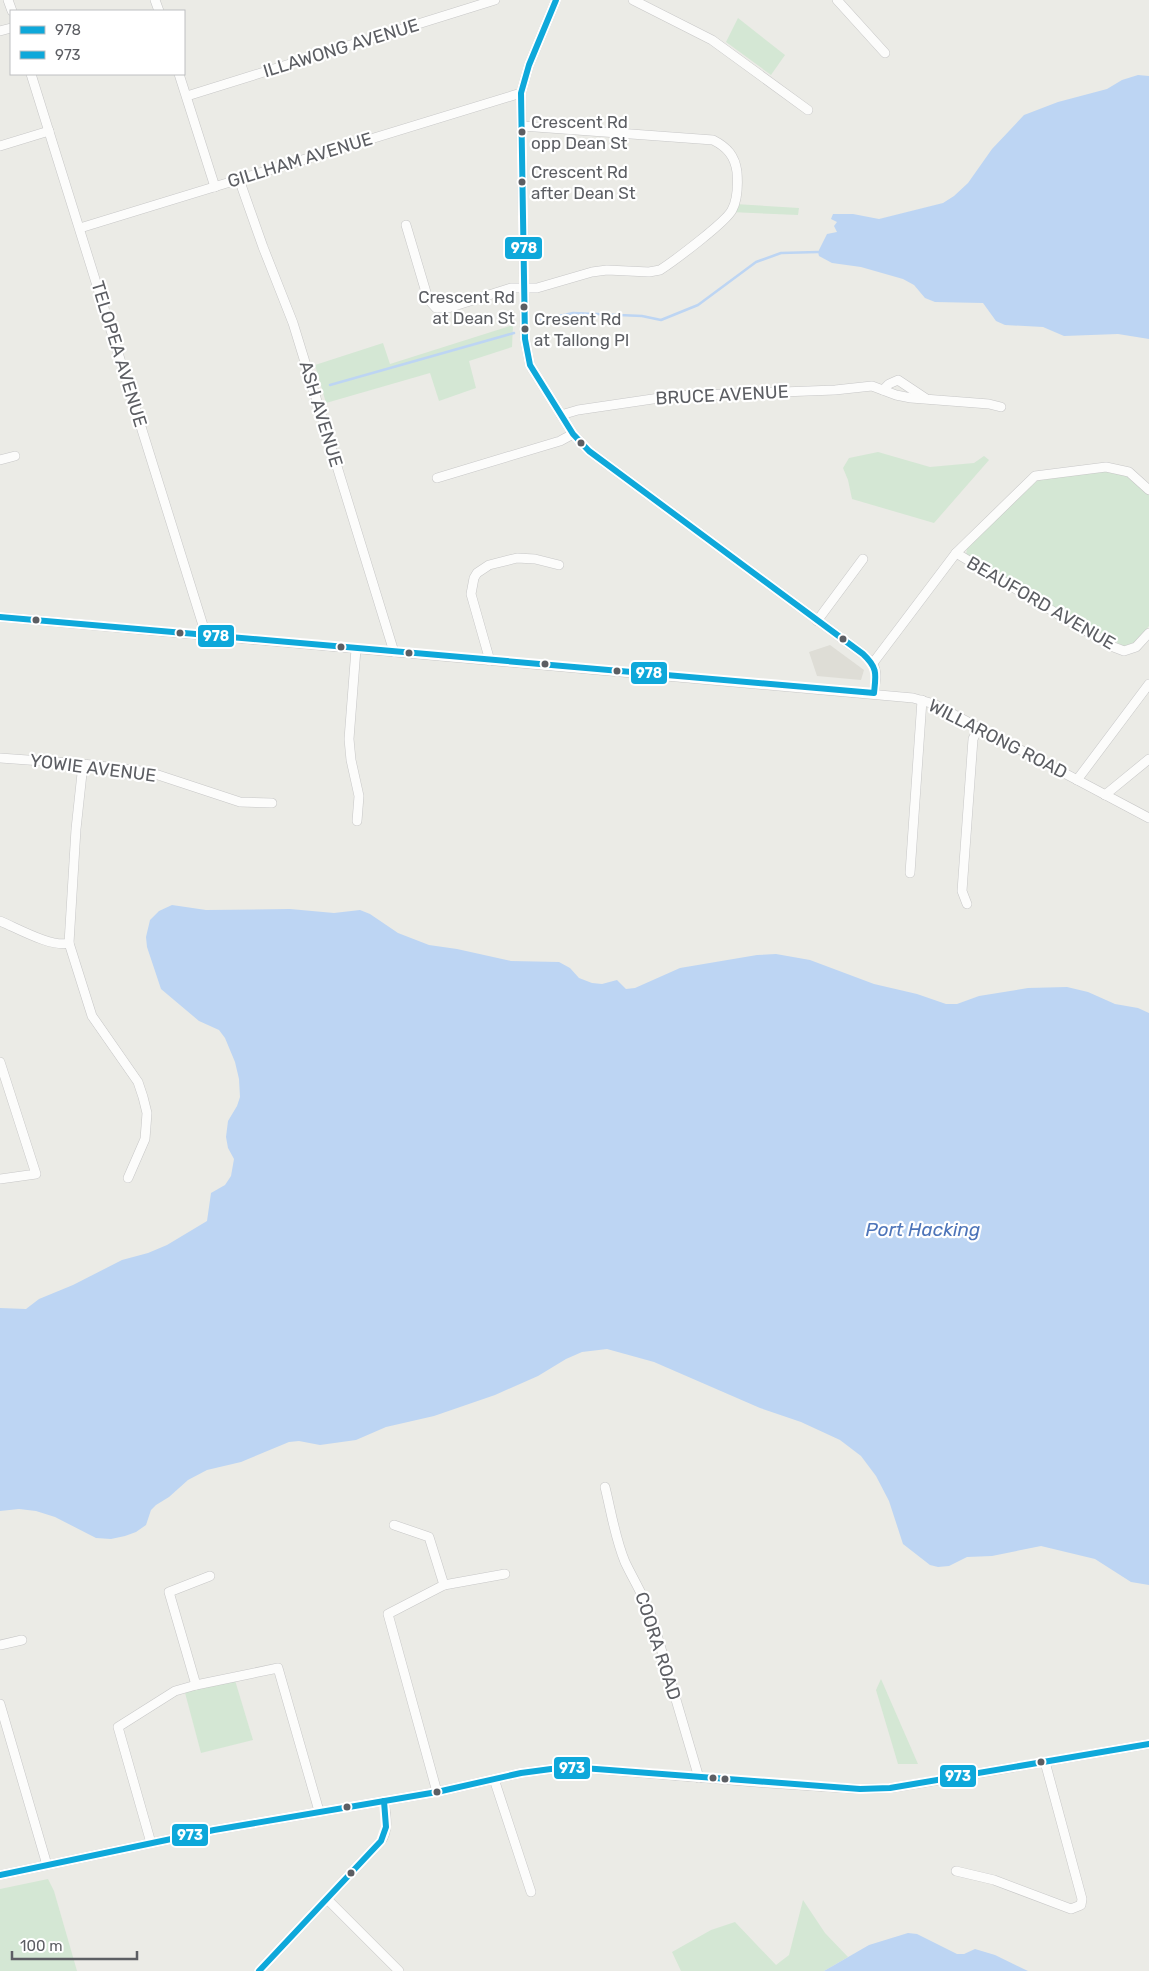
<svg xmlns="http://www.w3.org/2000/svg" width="1149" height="1971" font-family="Rubik,sans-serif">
<rect width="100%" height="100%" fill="#ebebe6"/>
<!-- education -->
<polygon fill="#deddd6" points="830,645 864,670 861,680 817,676 809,652"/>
<!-- green -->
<g fill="#d4e7d4">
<polygon points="738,18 785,55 771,75 726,42"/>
<polygon points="735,204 799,208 798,215 731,212"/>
<polygon points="513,325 512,347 469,361 476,388 439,401 430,373 326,403 315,365 383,343 390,364"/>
<polygon points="878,452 930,467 974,463 984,456 989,460 934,523 852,499 848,480 843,468 849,458"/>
<path d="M1096 470C1117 472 1135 476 1149 493V626L1135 643 1125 647 966 557 967 547 1040 478Z"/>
<polygon points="234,1677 253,1740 201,1753 184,1689"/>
<polygon points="881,1679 918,1764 898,1764 876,1690"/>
<polygon points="48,1879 54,1891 77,1971 0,1971 0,1889"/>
<polygon points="803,1900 825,1933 848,1957 824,1971 681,1971 672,1952 711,1930 735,1922 776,1965 789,1955"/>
</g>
<!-- water -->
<g fill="#bdd5f3">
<polygon points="1138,75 1149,76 1149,339 1118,334 1064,336 1043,327 1005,325 996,321 983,303 935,302 925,298 914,285 903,279 861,267 832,263 819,256 818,252 827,234 837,232 834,226 837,222 831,219 833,214 853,214 879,219 943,203 954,196 968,183 992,149 1024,115 1058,102 1107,89 1122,80"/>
<polygon points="172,905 206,910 290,909 334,913 360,910 370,914 398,933 429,945 457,949 511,961 559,962 570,968 579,978 592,983 602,984 617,980 626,989 635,988 680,968 757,955 776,954 810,960 874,984 917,994 946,1004 957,1004 979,996 1028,988 1067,987 1088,992 1115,1004 1138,1008 1149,1013 1149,1585 1131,1582 1095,1559 1041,1546 992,1556 967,1557 949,1566 938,1567 930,1565 903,1544 889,1501 876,1476 861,1456 840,1440 801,1422 760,1408 654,1362 607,1349 582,1352 566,1359 538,1376 495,1395 434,1416 386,1427 356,1440 320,1445 299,1441 289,1442 241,1462 207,1470 188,1480 169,1497 156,1505 151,1510 146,1525 136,1532 125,1536 111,1539 96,1538 55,1517 36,1511 19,1509 0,1511 0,1308 26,1309 39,1299 73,1285 122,1260 148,1253 167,1245 207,1221 211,1193 225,1185 231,1176 234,1159 228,1148 226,1137 228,1121 237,1106 240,1097 239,1079 235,1062 225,1038 219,1030 199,1021 161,989 147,947 146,937 150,920 159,911"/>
<polygon points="908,1933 917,1934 957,1954 964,1954 975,1949 995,1955 1028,1971 824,1971 869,1945"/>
</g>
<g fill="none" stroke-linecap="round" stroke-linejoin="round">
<!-- stream -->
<g stroke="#bdd5f3" stroke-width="2.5">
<polyline points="541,320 573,313 642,316 661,320 698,305 756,262 781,253 818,252"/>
<polyline points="330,385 514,333"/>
</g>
<defs>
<g id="minor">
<polyline points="8,0 12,11"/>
<polyline points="155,0 159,11"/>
<path d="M556 0 529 65 521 93 525 339 530 365 573 434 589 451 863 654C880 669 876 673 874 693"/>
<polyline points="633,0 712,40 808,110"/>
<polyline points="837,0 885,53"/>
<polyline points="0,31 11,28"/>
<polyline points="31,74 206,635"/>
<polyline points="179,74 215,187"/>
<polyline points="187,96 495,0"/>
<polyline points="0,146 49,131"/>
<polyline points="239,179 263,247 293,323 394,652"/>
<path d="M406 225 428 299 436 308H448L511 288H537L592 272 607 270 649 272 660 270C674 261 726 222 732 210 738 199 738 185 737 172 735 156 727 147 713 140L522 126"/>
<polyline points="80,228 521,93"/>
<polyline points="883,390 889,384 898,380 925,398"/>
<polyline points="561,415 578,410 673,396 835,390 872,386 896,395 911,398 989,404 1001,407"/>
<polyline points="0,460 15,456"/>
<polyline points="437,478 560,441 573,434"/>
<polyline points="956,553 1111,646 1124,651 1136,647 1149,633"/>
<polyline points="0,617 913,698 934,704 1149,818"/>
<polyline points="817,621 863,559"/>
<polyline points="356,649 349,739 351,760 359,796 357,821"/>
<polyline points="490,661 471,594 474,578 477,573 489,565 517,558 535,559 559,565"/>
<polyline points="873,663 956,553 1035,476 1106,467 1129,472 1149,490"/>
<polyline points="0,758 83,764 149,772 240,802 272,803"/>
<polyline points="83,764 76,829 69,943 92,1016 138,1082 143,1097 147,1113 145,1139 128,1178"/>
<polyline points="1077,780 1149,684"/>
<polyline points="1105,795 1149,759"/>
<polyline points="910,873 922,700"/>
<polyline points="967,904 962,891 973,739 979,727"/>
<path d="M0 921C17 928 52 948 69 943"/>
<polyline points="0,1062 36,1174 0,1179"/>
<path d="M605 1487C611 1511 615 1538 625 1562 634 1581 645 1598 652 1618L699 1778"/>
<polyline points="394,1525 429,1537 444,1585 388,1614 437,1792"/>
<polyline points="444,1585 505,1574"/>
<polyline points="0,1645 22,1640"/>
<polyline points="196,1685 169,1592 210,1576"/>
<polyline points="0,1704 47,1865"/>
<polyline points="494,1779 531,1892"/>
<polyline points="151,1843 118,1727 175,1691 196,1685 278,1668 319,1811"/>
<polyline points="956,1871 994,1880 1071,1909 1081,1905 1082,1899 1045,1762"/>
<polyline points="0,1875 214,1830 437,1792 521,1773 551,1769 583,1768 768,1783 860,1789 890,1788 927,1782 1149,1744"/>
<polyline points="327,1899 399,1971"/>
<path d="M259 1971 381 1841C389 1829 386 1816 384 1801"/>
</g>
</defs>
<!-- minor casing -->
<use href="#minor" stroke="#c7c7c7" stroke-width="10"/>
<!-- minor -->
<use href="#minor" stroke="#fcfcfb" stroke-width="9"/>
<defs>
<path id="bus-1" d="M0 617 874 693C876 674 878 668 863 654L589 451 573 434 530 365 525 339 521 93 529 65 556 0"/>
<g id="bus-2">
<polyline points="0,1875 214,1830 437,1792 521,1773 551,1769 583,1768 860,1789 890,1788 1149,1744"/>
<polyline points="259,1971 381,1841 386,1827 384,1801"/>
</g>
</defs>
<!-- bus-1 casing -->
<use href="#bus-1" stroke="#fff" stroke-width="10"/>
<!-- bus-2 casing -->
<use href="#bus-2" stroke="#fff" stroke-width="10"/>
<!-- bus-1 -->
<use href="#bus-1" stroke="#0ea8da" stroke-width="6"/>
<!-- bus-2 -->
<use href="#bus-2" stroke="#0ea8da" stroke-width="6"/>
</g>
<!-- markers -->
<g fill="#5c5e63" stroke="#fff" stroke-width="2">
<circle cx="522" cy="132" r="4.5"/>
<circle cx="522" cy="182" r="4.5"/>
<circle cx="524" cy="307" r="4.5"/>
<circle cx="525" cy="329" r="4.5"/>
<circle cx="581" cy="443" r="4.5"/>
<circle cx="36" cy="620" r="4.5"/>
<circle cx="180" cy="633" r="4.5"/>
<circle cx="843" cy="639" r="4.5"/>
<circle cx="341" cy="647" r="4.5"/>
<circle cx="409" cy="653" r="4.5"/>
<circle cx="545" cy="664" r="4.5"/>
<circle cx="617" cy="671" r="4.5"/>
<circle cx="1041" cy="1762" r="4.5"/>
<circle cx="713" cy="1778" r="4.5"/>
<circle cx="725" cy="1779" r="4.5"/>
<circle cx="437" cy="1792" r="4.5"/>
<circle cx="347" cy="1807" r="4.5"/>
<circle cx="351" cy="1873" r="4.5"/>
</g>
<g text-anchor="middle" stroke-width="4.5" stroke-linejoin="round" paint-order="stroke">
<!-- bus labels -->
<g font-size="17" fill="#5c5e63" stroke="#fff" text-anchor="start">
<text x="531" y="128">Crescent Rd<tspan x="531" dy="21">opp Dean St</tspan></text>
<text x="531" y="178">Crescent Rd<tspan x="531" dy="21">after Dean St</tspan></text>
<text x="515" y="303" text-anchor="end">Crescent Rd<tspan x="515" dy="21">at Dean St</tspan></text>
<text x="534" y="325">Cresent Rd<tspan x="534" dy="21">at Tallong Pl</tspan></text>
</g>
<!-- street labels -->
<g font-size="18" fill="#5c5e63" stroke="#fff">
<text transform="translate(341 48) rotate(-17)" y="6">ILLAWONG AVENUE</text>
<text transform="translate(300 160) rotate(-17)" y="6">GILLHAM AVENUE</text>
<text transform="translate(119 354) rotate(73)" y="6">TELOPEA AVENUE</text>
<text transform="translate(722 395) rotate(-3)" y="6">BRUCE AVENUE</text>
<text transform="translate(321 414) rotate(73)" y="6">ASH AVENUE</text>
<text transform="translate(1041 603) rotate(30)" y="6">BEAUFORD AVENUE</text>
<text transform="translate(998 739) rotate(27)" y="6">WILLARONG ROAD</text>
<text transform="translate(93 768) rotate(7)" y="6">YOWIE AVENUE</text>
<text transform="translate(658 1646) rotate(72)" y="6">COORA ROAD</text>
</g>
<!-- water labels -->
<g font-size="19" font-style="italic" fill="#4e75b9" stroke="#fff">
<text x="923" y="1236">Port Hacking</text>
</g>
</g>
<g stroke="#fff" stroke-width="2">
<rect x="504" y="236" width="39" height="24" rx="5" fill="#0ea8da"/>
<rect x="197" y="624" width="38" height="24" rx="5" fill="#0ea8da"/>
<rect x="630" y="661" width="38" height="24" rx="5" fill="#0ea8da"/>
<rect x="553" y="1756" width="38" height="24" rx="5" fill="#0ea8da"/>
<rect x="939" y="1764" width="38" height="24" rx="5" fill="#0ea8da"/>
<rect x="171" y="1823" width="38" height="24" rx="5" fill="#0ea8da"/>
</g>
<g font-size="14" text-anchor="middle" font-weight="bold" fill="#fff">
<text x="524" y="253">978</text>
<text x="216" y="641">978</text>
<text x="649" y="678">978</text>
<text x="572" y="1773">973</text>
<text x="958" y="1781">973</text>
<text x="190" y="1840">973</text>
</g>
<!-- legend -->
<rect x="10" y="10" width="175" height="65" fill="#ffffff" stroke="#bebfc1"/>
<rect x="20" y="26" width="25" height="8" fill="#0ea8da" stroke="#bebfc1"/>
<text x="55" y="35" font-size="15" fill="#5c5e63">978</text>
<rect x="20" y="51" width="25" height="8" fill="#0ea8da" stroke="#bebfc1"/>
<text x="55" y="60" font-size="15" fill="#5c5e63">973</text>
<!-- scale -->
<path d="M12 1951v8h125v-8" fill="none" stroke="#5c5e63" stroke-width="2.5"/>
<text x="20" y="1951" font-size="15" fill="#5c5e63" stroke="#ffffff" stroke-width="4" paint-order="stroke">100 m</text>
</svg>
